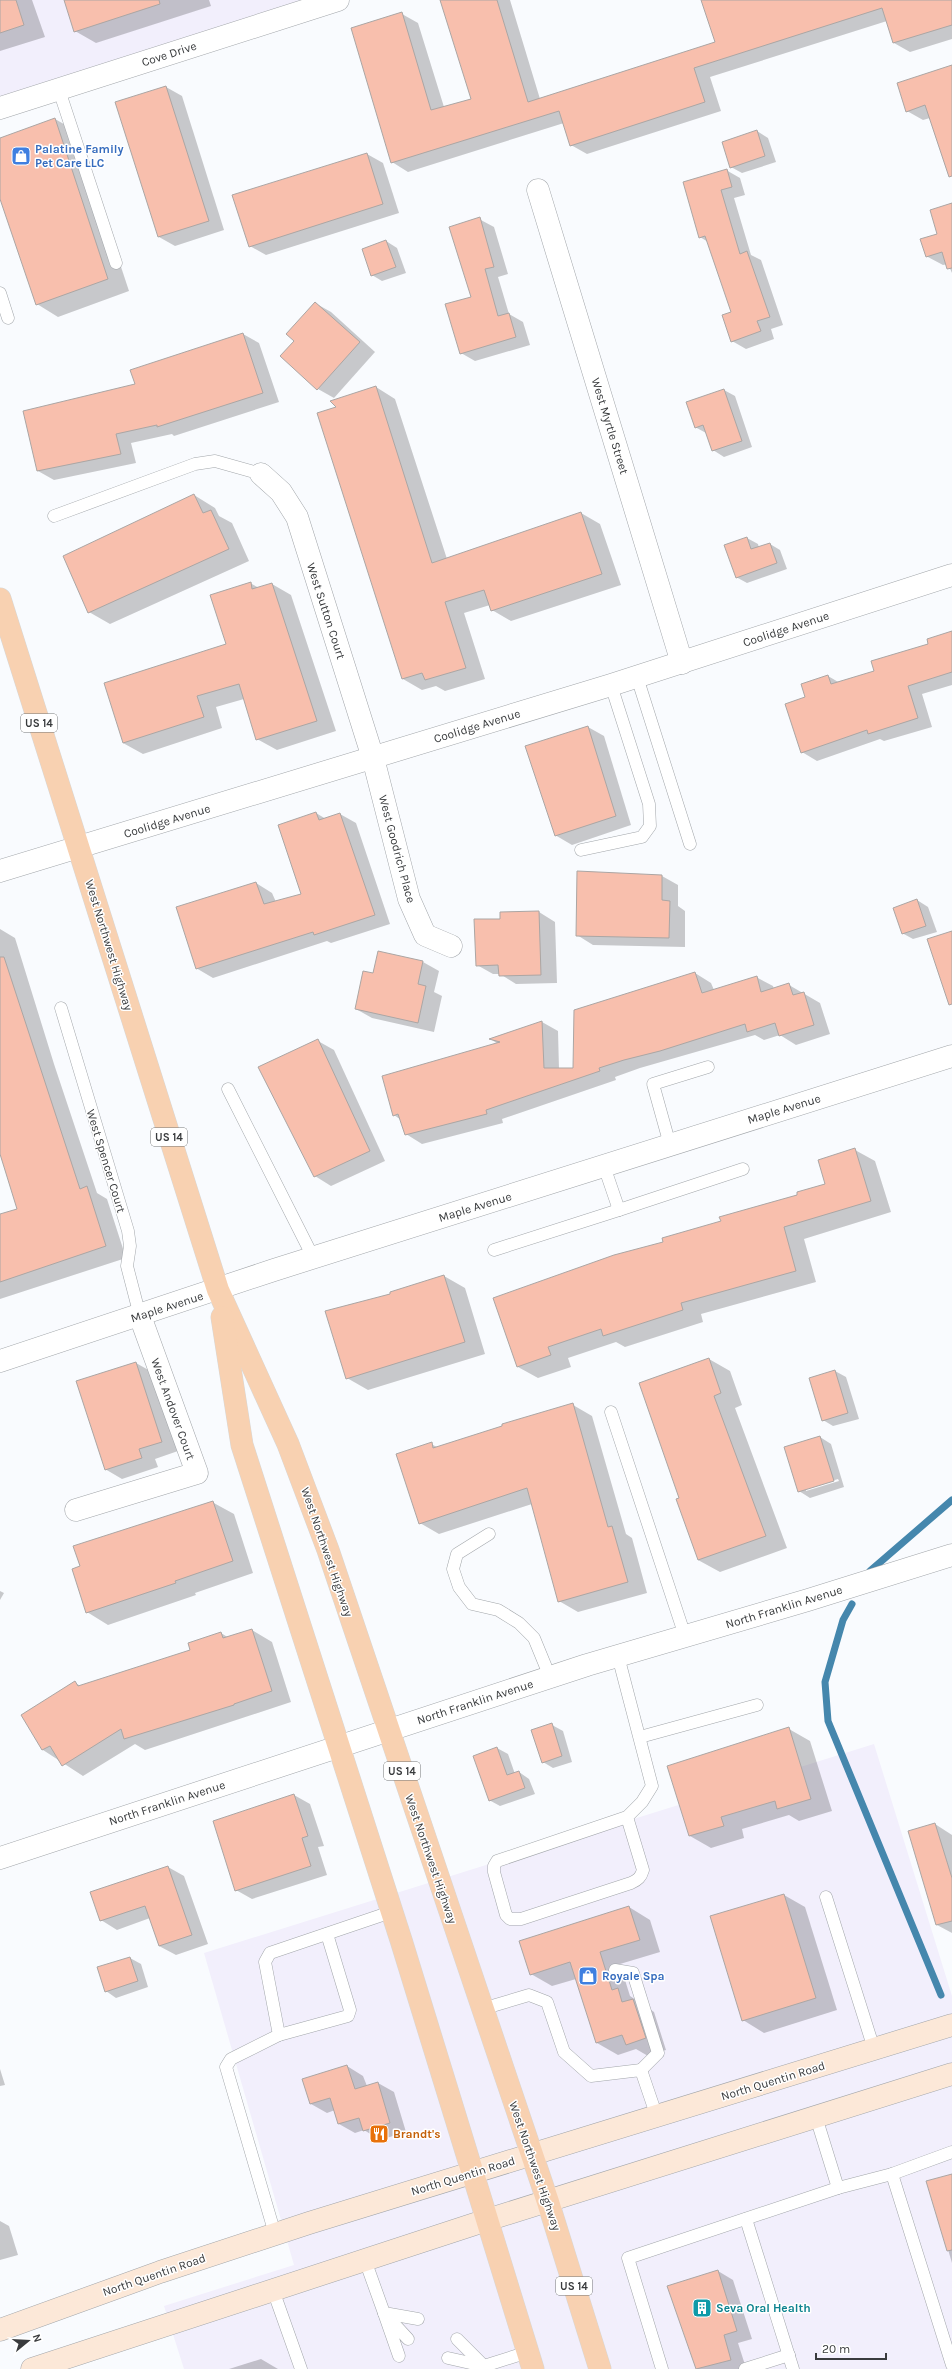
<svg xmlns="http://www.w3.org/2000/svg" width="952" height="2369" font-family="Karla,sans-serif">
<rect width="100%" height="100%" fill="#f9fbfe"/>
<!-- commercial -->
<g fill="#f2effc">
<polygon points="0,0 338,0 0,108"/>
<polygon points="874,1744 952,1996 952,2369 184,2369 164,2306 294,2265 204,1953"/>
</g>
<!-- shadow -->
<g fill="#0003" fill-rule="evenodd">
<polygon points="0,0 32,0 45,37 0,51"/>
<polygon points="65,0 209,0 211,6 96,43 75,31"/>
<polygon points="441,0 510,0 540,99 716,43 705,0 952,0 952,39 910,52 894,43 887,21 710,77 721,111 587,154 571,145 564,123 408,172 392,162 402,14 418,23 444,107 472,99"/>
<polygon points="952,66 952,156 930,118 923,120 907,111"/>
<polygon points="166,87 182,96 224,230 175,246 159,237"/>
<polygon points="55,119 76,131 129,291 58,317 37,304 0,195 0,139"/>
<polygon points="757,131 768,138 776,162 742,173 731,167"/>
<polygon points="367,154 383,163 399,213 266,255 250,246"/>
<polygon points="726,170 740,178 745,195 734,198 751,255 761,260 783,325 771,329 774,339 746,349 732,341 733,312 708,242 700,237"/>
<polygon points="952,204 952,273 948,264 943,265 926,256"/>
<polygon points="479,219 494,227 508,274 498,277 509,314 523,322 530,345 475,361 461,353 472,297"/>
<polygon points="386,241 397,248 406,273 382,281 372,275"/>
<polygon points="315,303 331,312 375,352 334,398 318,389 295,341"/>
<polygon points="243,334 259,343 279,402 174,436 172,434 131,443 136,463 54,480 38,471 136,385"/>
<polygon points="376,387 395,399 447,559 581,513 600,524 621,585 511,621 492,610 490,605 464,613 485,679 445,691 436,686 422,690 403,679 338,407"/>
<polygon points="724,390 735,396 752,447 724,457 713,450 706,433 695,427 687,402"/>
<polygon points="194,495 215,508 219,516 232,523 249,561 110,624 89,612"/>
<polygon points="747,538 758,544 759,548 770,544 780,550 787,569 747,583 736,577"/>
<polygon points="250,583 259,588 272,584 291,595 336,731 277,750 257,739 244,699 216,707 222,728 143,754 123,743 227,645"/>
<polygon points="952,632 952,685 922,694 932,727 884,741 880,739 817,761 802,752 806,698 828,676 840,683 875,671"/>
<polygon points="588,727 604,736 631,825 572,845 555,835"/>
<polygon points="316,813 326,819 340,814 356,823 390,924 331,943 327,941 213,978 196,968 256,883 272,893 276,902 302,894"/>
<polygon points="662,876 678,885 678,906 685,911 685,947 593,945 577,935"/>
<polygon points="917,900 928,907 937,932 913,939 902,933"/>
<polygon points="539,912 555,922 557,983 516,984 500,974 493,974 477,965 501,920 501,913"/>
<polygon points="0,929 15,938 54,1064 97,1193 107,1199 126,1258 0,1299 0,1216 19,1209 0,1151"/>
<polygon points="423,962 439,971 434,992 442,996 434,1032 372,1018 356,1009 374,974"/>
<polygon points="695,973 711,983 714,990 756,977 773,986 774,989 789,985 820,1003 830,1034 796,1045 780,1035 764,1040 755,1035 640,1068 615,1077 616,1080 502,1119 503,1123 422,1144 406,1134 401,1120 394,1115 498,1044 492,1040 542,1022 558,1031 559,1069 574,1069"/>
<polygon points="318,1041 334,1050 385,1161 331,1186 315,1176"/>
<polygon points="855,1150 875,1161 891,1212 804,1239 816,1282 701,1314 703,1322 625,1347 616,1342 568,1358 571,1367 538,1378 518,1367 664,1243 827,1184"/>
<polygon points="444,1276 465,1288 485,1354 368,1390 347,1378 326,1312 351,1304 354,1306"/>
<polygon points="709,1359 730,1371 742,1405 735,1408 787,1548 720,1572 698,1560 681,1498"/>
<polygon points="136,1363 152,1372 178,1451 155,1459 158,1467 122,1479 105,1469"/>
<polygon points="835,1371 846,1377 859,1419 833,1426 823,1420 810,1378"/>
<polygon points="573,1405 592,1416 626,1534 632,1538 647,1593 578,1612 559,1601 532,1504 439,1534 420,1523 431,1444 439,1448"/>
<path d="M820 1437 831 1444 844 1487 810 1498 799 1491ZM838 1479 839 1481 806 1491V1489Z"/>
<polygon points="212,1502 234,1514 253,1573 195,1593 196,1595 108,1625 87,1612"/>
<polygon points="0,1591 4,1593 0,1600"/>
<polygon points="252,1630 272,1642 291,1702 145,1750 135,1744 83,1776 43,1750 22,1715 75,1683 81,1686 191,1651 221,1633 229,1638"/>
<polygon points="552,1725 563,1731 572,1762 553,1768 543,1762"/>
<polygon points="789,1729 810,1741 832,1811 799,1821 789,1815 742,1829 744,1838 711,1848 690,1836"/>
<polygon points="497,1748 508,1754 515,1774 519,1772 529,1779 535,1794 500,1806 489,1800"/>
<polygon points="294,1795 310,1804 324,1846 318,1847 327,1875 252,1899 236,1890"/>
<polygon points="935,1824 952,1835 952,1933 937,1925 909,1832"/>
<polygon points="168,1867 184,1876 208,1944 176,1955 159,1946 150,1918 117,1930 101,1920 91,1893"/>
<polygon points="784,1895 805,1907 837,2010 764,2033 743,2020"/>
<polygon points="629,1907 650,1920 660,1952 620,1964 630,1996 654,2012 666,2050 648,2056 636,2049 618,2055 597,2043 576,1979 552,1986 531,1974"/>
<polygon points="130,1958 141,1964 148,1987 116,1998 106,1991"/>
<polygon points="347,2066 363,2076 367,2086 378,2083 394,2092 406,2132 380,2140 364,2130 355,2133 339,2124 335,2110 327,2113 311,2104"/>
<polygon points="0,2069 5,2085 0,2086"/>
<polygon points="952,2175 952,2263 928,2182"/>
<polygon points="0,2221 9,2226 18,2255 0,2260"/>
<polygon points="718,2271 733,2280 752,2339 738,2343 746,2368 743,2369 697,2369 669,2287"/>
<polygon points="261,2359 278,2369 229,2369"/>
</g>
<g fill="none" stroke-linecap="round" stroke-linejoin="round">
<!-- stream -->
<g stroke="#4587ad" stroke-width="7">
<polyline points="870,1571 952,1500"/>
<polyline points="852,1604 843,1620 825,1682 828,1721 941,1995"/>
</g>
</g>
<!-- building -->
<g fill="#f8bfad" stroke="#aba6a4">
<polygon points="0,0 16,0 24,25 0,33"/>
<polygon points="64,0 159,0 160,4 74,32"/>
<polygon points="440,0 497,0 528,102 715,42 701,0 952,0 952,25 893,43 882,8 694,68 705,102 570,146 559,111 391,163 351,28 402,12 431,110 471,99"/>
<polygon points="952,65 952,176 949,177 925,105 906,112 897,83"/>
<polygon points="166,86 209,221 158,237 115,102"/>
<polygon points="55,118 108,279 36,305 0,199 0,138"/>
<polygon points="757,130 765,156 730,168 722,142"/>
<polygon points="367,153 383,204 249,247 232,195"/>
<polygon points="727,169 732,187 721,190 740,254 747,251 770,317 757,321 761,331 731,342 722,315 731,312 705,236 699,238 683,182"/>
<polygon points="952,203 952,268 947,269 942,252 926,257 920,239 937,234 930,210"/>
<polygon points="480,217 494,267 485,269 498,316 509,313 516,337 460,354 445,304 471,297 449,227"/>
<polygon points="386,240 396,267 371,276 362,249"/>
<polygon points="315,302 360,342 317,390 280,356 294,341 286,334"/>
<polygon points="243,333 263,393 157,427 157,425 116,434 121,454 37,471 23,411 135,384 130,370"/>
<polygon points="376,386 432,563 581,512 602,574 491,611 484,590 445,602 466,668 425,680 422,673 402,679 317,413 336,407 330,401"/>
<polygon points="724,389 742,441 712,451 703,425 695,428 686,402"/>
<polygon points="194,494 203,513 211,510 229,549 88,613 63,556"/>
<polygon points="747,537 751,549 770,543 777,563 736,578 724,545"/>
<polygon points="251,582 252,589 272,583 317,721 256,740 239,684 197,696 204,717 123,743 104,683 226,644 210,595"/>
<polygon points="952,631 952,672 908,686 918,718 868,734 867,730 801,753 785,704 805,697 801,684 828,675 831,684 874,671 871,661 928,644 927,639"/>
<polygon points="588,726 616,816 555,836 525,746"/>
<polygon points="316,812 319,820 340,813 375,915 314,935 313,932 196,969 176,907 256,882 264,904 301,894 278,825"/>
<polygon points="577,871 662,875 662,900 670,901 669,938 576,936"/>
<polygon points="917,899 926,926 902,934 893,908"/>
<polygon points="539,911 541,975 499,976 498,965 476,966 474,919 500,919 500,912"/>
<polygon points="952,931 952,1004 949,1005 927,939"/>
<polygon points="378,951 423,961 418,984 426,986 418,1023 355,1009 363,971 373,973"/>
<polygon points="0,957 4,957 80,1189 87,1186 106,1246 0,1282 0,1214 17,1209 0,1154"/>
<polygon points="695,972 702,993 757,976 761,992 789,983 793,995 804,992 814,1025 779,1036 775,1023 747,1032 745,1024 660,1051 624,1060 599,1068 600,1071 486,1110 487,1114 405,1135 398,1114 393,1116 382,1076 500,1042 489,1039 542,1021 544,1068 573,1068 574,1010"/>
<polygon points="318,1039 370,1151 314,1177 258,1067"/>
<polygon points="855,1148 871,1201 784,1227 796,1271 681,1303 683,1310 603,1336 601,1329 548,1347 551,1355 517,1367 493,1298 614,1255 663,1242 662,1238 721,1221 719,1217 797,1195 797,1192 825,1184 818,1160"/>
<polygon points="444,1275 465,1342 346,1379 325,1311 390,1294 390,1292"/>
<polygon points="709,1358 721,1393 714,1396 766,1536 698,1560 676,1499 679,1498 639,1383"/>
<polygon points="136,1362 162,1442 139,1449 142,1458 105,1470 76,1381"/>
<polygon points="835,1370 848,1413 822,1421 809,1378"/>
<polygon points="573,1403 608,1527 612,1526 628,1582 558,1602 527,1488 419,1524 396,1454 432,1442 433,1448 502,1426 502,1424"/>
<polygon points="820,1436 834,1481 798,1492 784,1447"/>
<polygon points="213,1501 233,1561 175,1581 176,1583 86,1613 72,1569 80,1566 73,1546"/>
<polygon points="252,1629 272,1691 234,1704 234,1705 124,1739 121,1729 62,1766 50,1746 42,1750 21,1715 75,1681 78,1686 190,1650 188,1643 221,1632 223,1638"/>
<polygon points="552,1723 562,1756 542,1763 531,1730"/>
<polygon points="789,1727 811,1799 777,1809 775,1801 721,1817 724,1826 689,1836 667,1766"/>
<polygon points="497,1747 507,1775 519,1771 525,1788 489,1801 473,1756"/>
<polygon points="294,1794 308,1836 302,1838 311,1866 235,1891 213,1821"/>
<polygon points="935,1823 952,1878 952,1921 936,1925 908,1831"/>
<polygon points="168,1866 192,1935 159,1946 145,1906 100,1921 90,1892"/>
<polygon points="784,1894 816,1998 742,2021 710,1916"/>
<polygon points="629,1906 640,1940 600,1952 612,1990 618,1988 622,2002 633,1999 646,2038 626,2045 622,2035 596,2043 570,1962 530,1975 519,1941"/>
<polygon points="130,1957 138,1981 105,1992 97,1967"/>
<polygon points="347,2065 355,2089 378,2082 390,2123 363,2131 359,2118 338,2124 330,2098 310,2104 302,2079"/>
<polygon points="952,2174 952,2250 947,2251 926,2181"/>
<polygon points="718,2270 737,2331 724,2335 731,2360 696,2369 667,2286"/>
</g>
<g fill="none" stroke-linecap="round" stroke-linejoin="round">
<defs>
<g id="lane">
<polyline points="59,90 116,263"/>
<polyline points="0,293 8,318"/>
<polyline points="54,516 195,464 215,461 261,474"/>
<polyline points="637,677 690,844"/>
<polyline points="581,850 642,837 650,826 649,804 611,685"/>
<polyline points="61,1008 128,1231 130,1246 127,1266 140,1316"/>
<polyline points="228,1089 313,1257"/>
<polyline points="670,1145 653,1084 708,1067"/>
<polyline points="604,1166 619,1210 743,1169"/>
<polyline points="494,1250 619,1210"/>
<polyline points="611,1412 685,1636"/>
<polyline points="489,1534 457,1554 453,1569 459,1587 472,1604 498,1610 519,1623 534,1638 550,1677"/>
<path d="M618 1656 652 1786 642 1802 627 1817 643 1870C641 1877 638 1880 631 1883L521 1919H510L506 1915 494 1872V1866L497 1861 627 1817"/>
<polyline points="640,1737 757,1705"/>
<polyline points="826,1897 874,2049"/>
<polyline points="615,1970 633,1973 658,2053 641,2070"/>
<polyline points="482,2009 529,1995 547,2002 564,2052 591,2076 641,2070 657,2117"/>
<polyline points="279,2035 348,2016 350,2010 327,1934"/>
<polyline points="816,2117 838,2188"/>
<polyline points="892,2174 952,2365"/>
<polyline points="746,2219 793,2369"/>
<polyline points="275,2234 226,2067 231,2059 279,2035 265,1962 270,1953 391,1912"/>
<polyline points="365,2260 384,2313 418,2319"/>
<polyline points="273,2290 301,2369"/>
<polyline points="457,2339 484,2366"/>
<polyline points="399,2356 384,2313 408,2339"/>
<polyline points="448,2358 484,2366 528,2352"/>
<polyline points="662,2369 628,2258 838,2188 892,2174 952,2152"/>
<polyline points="745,2369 789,2355"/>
</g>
<g id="street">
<polyline points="0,108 338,0"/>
<polyline points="538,190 682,663"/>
<polyline points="261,474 281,492 297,517 373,758 409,899 425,935 451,946"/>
<polyline points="0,871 611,685 952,575"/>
<polyline points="0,1361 274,1270 952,1056"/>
<polyline points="76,1510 197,1473 140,1316"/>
<polyline points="0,1858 587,1665 808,1600 952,1555"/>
</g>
<g id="secondary">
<polyline points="0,2330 160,2272 309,2223 952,2025"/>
<polyline points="32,2369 487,2220 952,2074"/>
</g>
<g id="primary">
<polyline points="0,599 218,1290 288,1444 328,1550 548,2202 600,2369"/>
<polyline points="222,1317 242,1445 401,1940 533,2369"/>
</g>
</defs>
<!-- lane casing -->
<use href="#lane" stroke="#a2a6aa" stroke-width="13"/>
<!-- street casing -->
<use href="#street" stroke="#a2a6aa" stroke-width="23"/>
<!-- secondary casing -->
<use href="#secondary" stroke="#a2a6aa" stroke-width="23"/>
<!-- primary casing -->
<use href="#primary" stroke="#d7d8d8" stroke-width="23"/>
<!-- lane -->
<use href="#lane" stroke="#fff" stroke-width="12"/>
<!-- street -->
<use href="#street" stroke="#fff" stroke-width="22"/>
<!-- secondary -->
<use href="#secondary" stroke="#fce8d8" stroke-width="22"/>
<!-- primary -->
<use href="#primary" stroke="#f8d1b1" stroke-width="22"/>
</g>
<!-- icons -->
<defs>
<symbol id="shop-square" viewBox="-11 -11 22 22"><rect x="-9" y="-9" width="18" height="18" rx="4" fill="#3f7fe0" stroke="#fff"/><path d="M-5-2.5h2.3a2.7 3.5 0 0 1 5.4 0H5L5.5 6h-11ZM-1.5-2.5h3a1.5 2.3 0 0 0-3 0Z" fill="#fff"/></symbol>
<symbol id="restaurant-square" viewBox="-11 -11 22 22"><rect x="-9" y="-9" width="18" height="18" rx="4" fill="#e8710a" stroke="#fff"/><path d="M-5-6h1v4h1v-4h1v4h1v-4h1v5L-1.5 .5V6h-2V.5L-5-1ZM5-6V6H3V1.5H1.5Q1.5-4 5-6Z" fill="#fff"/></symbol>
<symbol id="building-square" viewBox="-11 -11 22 22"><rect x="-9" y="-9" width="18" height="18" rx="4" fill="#0f9aa8" stroke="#fff"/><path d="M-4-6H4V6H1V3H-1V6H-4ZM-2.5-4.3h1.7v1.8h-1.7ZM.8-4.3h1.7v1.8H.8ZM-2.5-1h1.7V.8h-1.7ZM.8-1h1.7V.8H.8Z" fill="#fff"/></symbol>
</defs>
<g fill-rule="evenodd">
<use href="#shop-square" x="10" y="145" width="22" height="22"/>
<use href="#shop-square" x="577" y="1965" width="22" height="22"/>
<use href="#restaurant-square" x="368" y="2123" width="22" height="22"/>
<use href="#building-square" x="691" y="2297" width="22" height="22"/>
</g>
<g text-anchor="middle" stroke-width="3" stroke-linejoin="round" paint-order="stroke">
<!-- shield labels -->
<g fill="#fff" stroke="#747677" stroke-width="1">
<rect x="21" y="714" width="36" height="18" rx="3"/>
<rect x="151" y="1128" width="36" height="18" rx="3"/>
<rect x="384" y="1762" width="36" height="18" rx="3"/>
<rect x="556" y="2277" width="36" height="18" rx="3"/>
</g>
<g font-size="11" font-weight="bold" fill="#393b3d">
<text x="39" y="727">US 14</text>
<text x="169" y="1141">US 14</text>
<text x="402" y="1775">US 14</text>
<text x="574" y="2290">US 14</text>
</g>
<!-- street labels -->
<g font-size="12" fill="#393b3d" stroke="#fff">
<text transform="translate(169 54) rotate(-18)" y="4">Cove Drive</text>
<text transform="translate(610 426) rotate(73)" y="4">West Myrtle Street</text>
<text transform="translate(326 611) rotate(72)" y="4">West Sutton Court</text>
<text transform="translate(786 629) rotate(-18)" y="4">Coolidge Avenue</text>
<text transform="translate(477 726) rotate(-17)" y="4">Coolidge Avenue</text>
<text transform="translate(167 821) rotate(-17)" y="4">Coolidge Avenue</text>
<text transform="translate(397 849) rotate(75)" y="4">West Goodrich Place</text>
<text transform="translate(109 945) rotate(73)" y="4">West Northwest Highway</text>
<text transform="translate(784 1109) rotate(-17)" y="4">Maple Avenue</text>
<text transform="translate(106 1161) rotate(73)" y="4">West Spencer Court</text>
<text transform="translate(475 1207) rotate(-17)" y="4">Maple Avenue</text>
<text transform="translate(167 1307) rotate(-18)" y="4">Maple Avenue</text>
<text transform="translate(173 1409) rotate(70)" y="4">West Andover Court</text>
<text transform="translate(327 1552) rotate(71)" y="4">West Northwest Highway</text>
<text transform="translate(784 1607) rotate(-17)" y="4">North Franklin Avenue</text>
<text transform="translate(475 1702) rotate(-18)" y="4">North Franklin Avenue</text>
<text transform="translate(167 1803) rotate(-18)" y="4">North Franklin Avenue</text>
<text transform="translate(431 1859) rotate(71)" y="4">West Northwest Highway</text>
<text transform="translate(773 2081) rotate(-17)" y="4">North Quentin Road</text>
<text transform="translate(535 2166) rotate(71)" y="4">West Northwest Highway</text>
<text transform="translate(463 2176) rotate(-17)" y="4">North Quentin Road</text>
<text transform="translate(154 2275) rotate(-19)" y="4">North Quentin Road</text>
</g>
<!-- shop labels -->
<g font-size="12" font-weight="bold" fill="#366cbe" stroke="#fff" text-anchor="start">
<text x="35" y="153">Palatine Family<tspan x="35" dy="14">Pet Care LLC</tspan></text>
<text x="602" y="1980">Royale Spa</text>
</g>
<!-- food labels -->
<g font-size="12" font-weight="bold" fill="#c56008" stroke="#fff" text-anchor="start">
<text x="393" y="2138">Brandt's</text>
</g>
<!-- culture labels -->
<g font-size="12" font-weight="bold" fill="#0d838f" stroke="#fff" text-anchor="start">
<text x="716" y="2312">Seva Oral Health</text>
</g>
</g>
<!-- north arrow -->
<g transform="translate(28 2341) rotate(72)" stroke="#ffffff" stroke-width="3" paint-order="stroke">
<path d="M0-3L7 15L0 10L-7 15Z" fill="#393b3d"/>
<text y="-6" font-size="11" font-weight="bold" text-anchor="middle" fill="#393b3d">N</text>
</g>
<!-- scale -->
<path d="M816 2353v6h70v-6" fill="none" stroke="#393b3d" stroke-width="2"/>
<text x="822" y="2353" font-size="12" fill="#393b3d" stroke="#ffffff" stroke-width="3" paint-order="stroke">20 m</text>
</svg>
